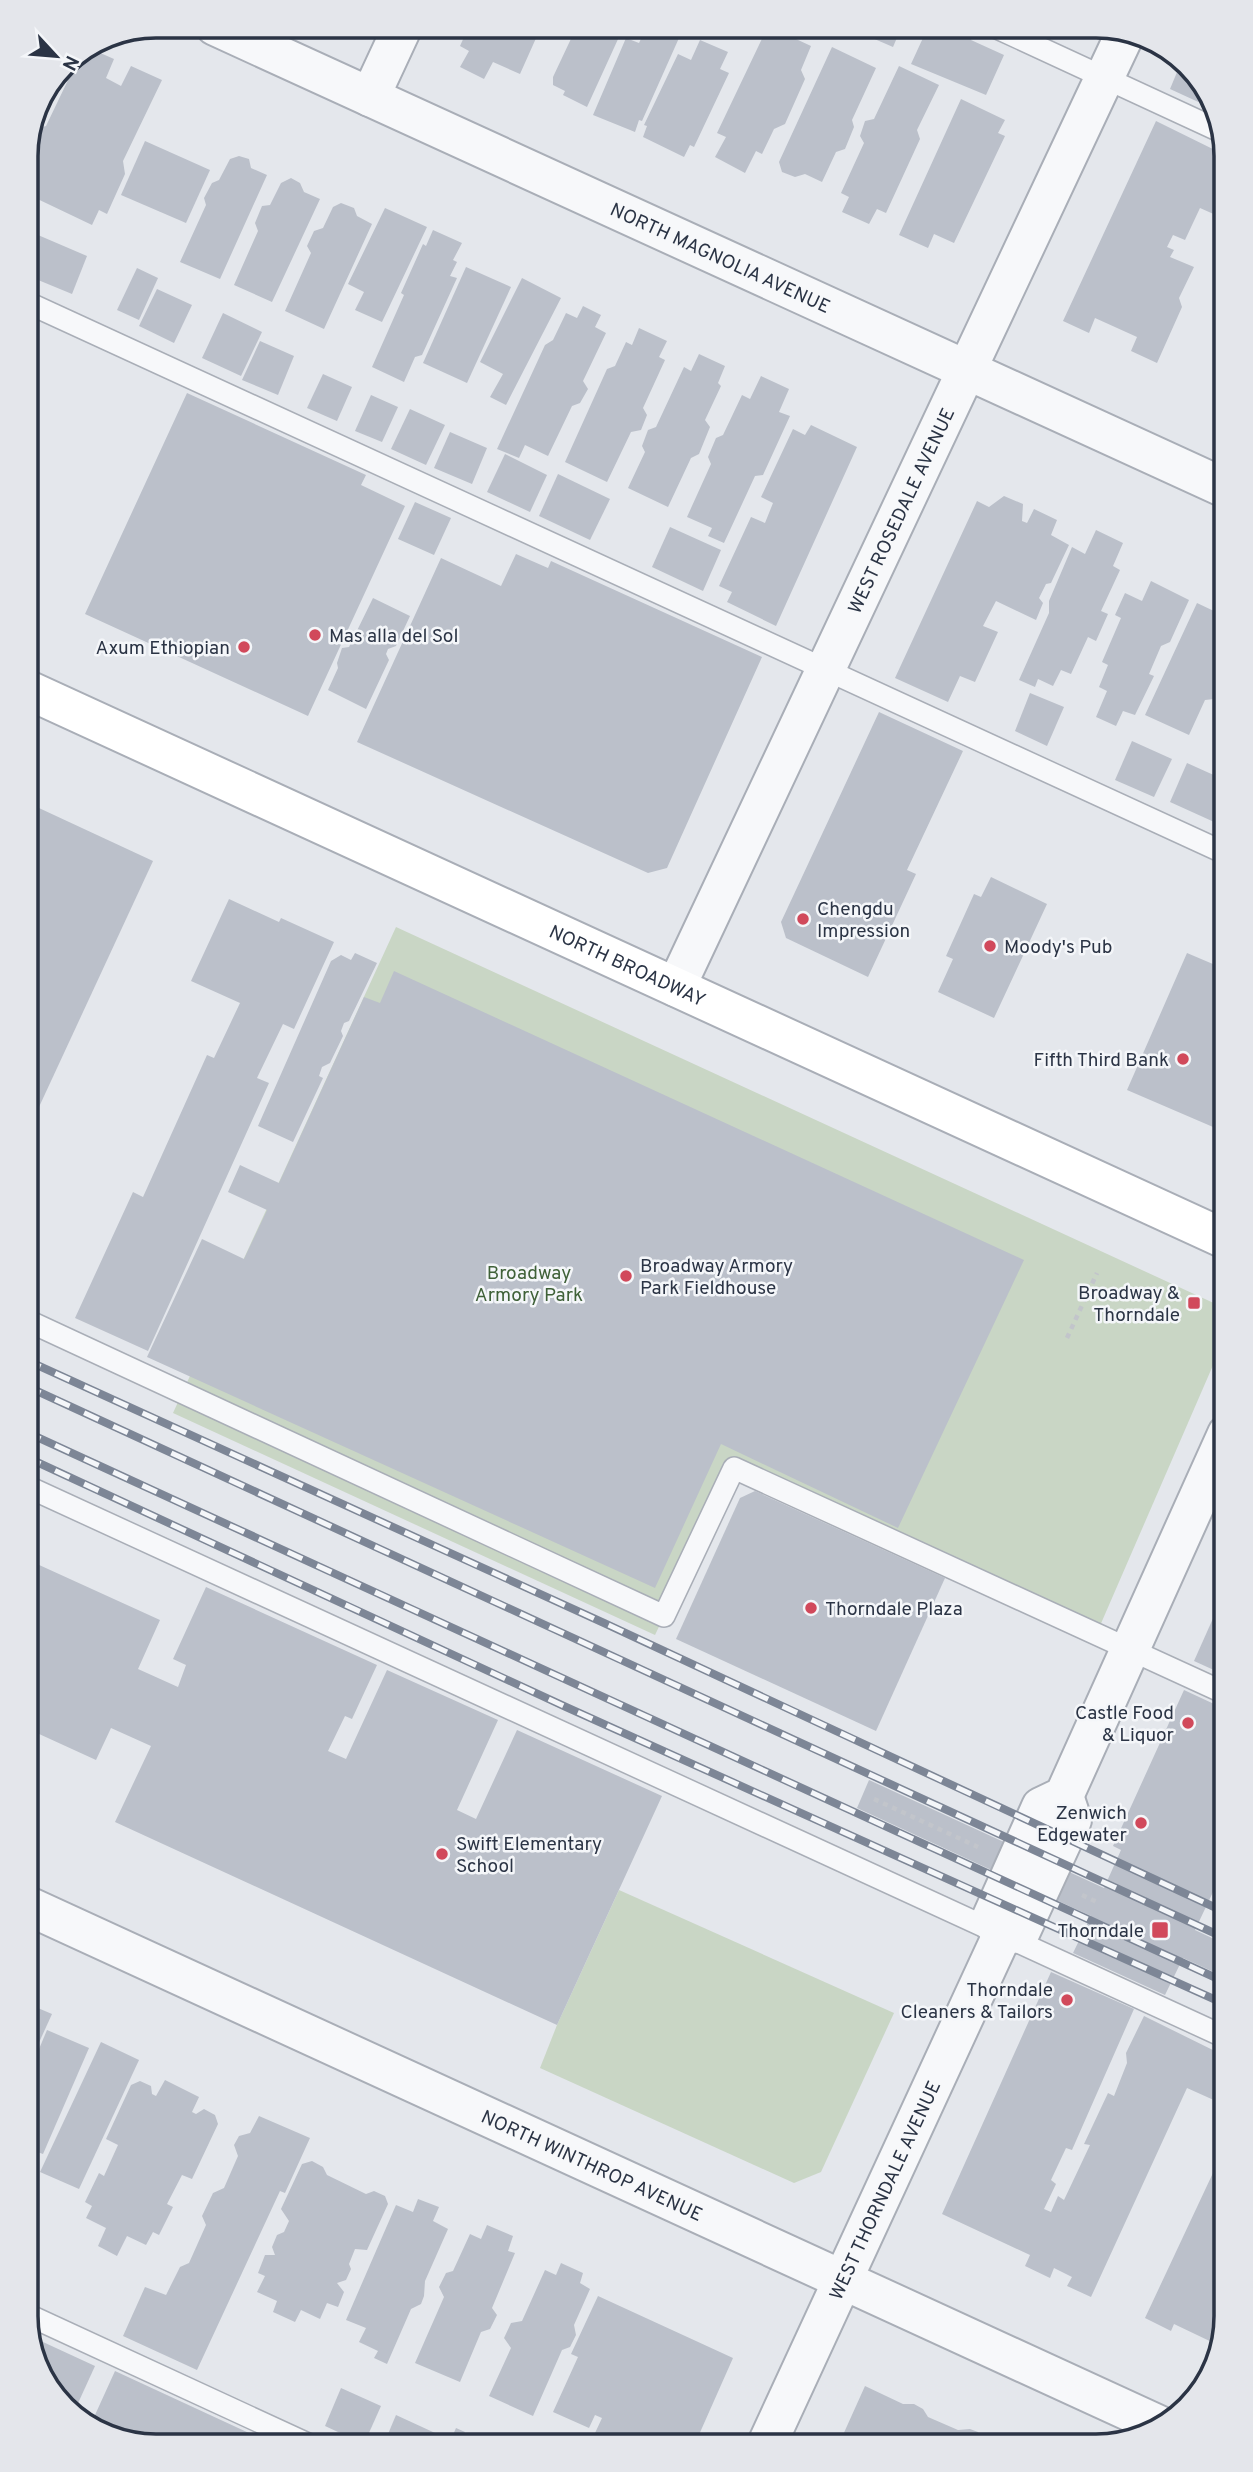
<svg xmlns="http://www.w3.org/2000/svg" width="1253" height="2472" font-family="Overpass,sans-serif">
<rect width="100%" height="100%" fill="#e4e7ec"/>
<!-- green -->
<g fill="#c9d6c5">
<polygon points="396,927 1218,1305 1224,1311 1227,1333 1096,1635 735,1468 655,1635 173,1413"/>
<polygon points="619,1890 894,2013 821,2172 794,2183 540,2068 557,2025"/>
</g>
<!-- building -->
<g fill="#bbc0ca">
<polygon points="469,26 546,26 541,38 537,36 520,74 493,62 484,79 460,67 469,51 460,46"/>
<polygon points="577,26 624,26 587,107 563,95 565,91 553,85 553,77"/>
<polygon points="647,26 677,26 683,29 642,121 639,120 635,132 593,115 626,38 639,43"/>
<polygon points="768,26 811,46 801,70 805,79 785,124 774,129 762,154 756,151 745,173 715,157 726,137 717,133"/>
<polygon points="858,26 902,26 893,47 856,31"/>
<polygon points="928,27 947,27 972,38 971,40 1004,55 986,95 911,64"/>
<polygon points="1033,27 1050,27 1047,33"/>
<polygon points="700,40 728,52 720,69 729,73 694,147 690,145 684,157 643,137 647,126 644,125 678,54 691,60"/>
<polygon points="832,47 876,68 852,120 854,127 845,149 836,152 822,182 805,174 795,177 782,172 779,162"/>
<polygon points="89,48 114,59 106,78 121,86 131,66 162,80 123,161 125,174 107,214 99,210 92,225 27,194 27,149 36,129 46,126 81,53"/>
<polygon points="1180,65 1188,69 1218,111 1170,89"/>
<polygon points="899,66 939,85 917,130 920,139 886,213 877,209 869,224 842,212 849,197 841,193 864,143 860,136 865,121 874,119"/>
<polygon points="961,99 1005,120 998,133 1005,136 954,243 934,234 928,248 899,235"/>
<polygon points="1156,121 1227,156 1227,197 1218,216 1200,208 1185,240 1173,235 1167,247 1174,250 1170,257 1194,267 1179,298 1182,307 1157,363 1131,351 1137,337 1095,318 1089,333 1063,321"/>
<polygon points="145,141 210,170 186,223 121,195"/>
<polygon points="239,156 249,159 251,168 267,175 220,279 180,262 206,205 204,198 212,183 219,180 230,159"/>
<polygon points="291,178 300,183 304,192 320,199 272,302 234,285 258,231 255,223 262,206 270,205 281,183"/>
<polygon points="341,203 354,208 357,216 372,224 324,329 285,311 311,253 307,246 314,231 323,228 333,207"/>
<polygon points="385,208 427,227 382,322 355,310 364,292 348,284"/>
<polygon points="433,230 462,243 453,260 457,262 450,276 457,278 422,355 415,357 404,382 372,367 404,295 401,293 423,244 426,246"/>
<polygon points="31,232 87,256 72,294 26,275 26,242"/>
<polygon points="466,267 511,287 467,383 423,363"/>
<polygon points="137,268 158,278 139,320 117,310"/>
<polygon points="522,278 561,298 506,405 490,397 503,374 480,362"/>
<polygon points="157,289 192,305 174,343 139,326"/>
<polygon points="583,306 601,315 595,327 606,333 583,381 588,389 580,403 572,406 548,456 525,445 519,458 497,449 545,345 553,340 566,313 577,318"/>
<polygon points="223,313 262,332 241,376 202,358"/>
<polygon points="639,328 667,341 659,357 665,360 643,408 647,415 641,430 631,432 607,482 565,462 607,369 615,366 626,342 632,345"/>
<polygon points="260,341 294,356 278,395 242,380"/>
<polygon points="699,354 725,366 718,383 721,386 705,420 710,427 699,454 691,458 668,507 628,488 645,452 642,446 648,430 656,427 684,367 691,371"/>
<polygon points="323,374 352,387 337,421 307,408"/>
<polygon points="761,376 789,389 779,412 790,416 763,475 755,476 724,543 708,536 712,528 687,517 711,464 708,457 716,438 723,435 742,395 750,399"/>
<polygon points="187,393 366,475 361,485 405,506 308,716 85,614"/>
<polygon points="371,395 398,407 382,442 355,431"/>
<polygon points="410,409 445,425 426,465 391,449"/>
<polygon points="811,425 857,447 776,626 727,602 732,592 719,586 751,517 765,523 773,503 761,497 793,429 805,435"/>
<polygon points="450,432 487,448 472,484 434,468"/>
<polygon points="505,454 547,475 530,512 487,492"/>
<polygon points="558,474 610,499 590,540 539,516"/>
<polygon points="1004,496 1023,504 1022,521 1027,523 1034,509 1057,520 1051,535 1069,545 1051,583 1046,584 1039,598 1043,603 1036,620 996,601 983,626 998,632 975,682 960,676 948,702 895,678 977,501 989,507"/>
<polygon points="415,502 451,518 434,555 398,539"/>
<polygon points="670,527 721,550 703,591 652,567"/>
<polygon points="1096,530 1123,543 1113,566 1120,570 1101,611 1108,614 1096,641 1088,637 1071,674 1061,670 1053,686 1038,679 1035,687 1019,680 1049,613 1049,601 1072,547 1085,554"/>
<polygon points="516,554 548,568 551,561 762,657 667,868 648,873 357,742 441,558 501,586"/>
<polygon points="1151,581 1189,600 1170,642 1161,646 1149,674 1154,676 1135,715 1123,711 1116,726 1096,717 1107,691 1099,687 1108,665 1102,662 1121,618 1115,615 1125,593 1142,601"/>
<polygon points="373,598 410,616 396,646 388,649 386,654 389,660 366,709 328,690 338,668 337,663 342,648 349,647"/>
<polygon points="1197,603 1216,612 1227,611 1227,669 1215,674 1221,682 1214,699 1205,700 1189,735 1145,715"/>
<polygon points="1227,689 1227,705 1221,702"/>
<polygon points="1030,693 1064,707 1047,746 1015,731"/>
<polygon points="879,712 963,751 907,870 916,874 868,977 786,938 781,922"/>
<polygon points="1132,741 1172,759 1154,797 1115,780"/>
<polygon points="1187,763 1227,781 1227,816 1223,826 1170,802"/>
<polygon points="26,802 153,861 26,1135"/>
<polygon points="991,877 1047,904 994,1018 938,992 953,959 946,956 974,894 981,897"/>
<polygon points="229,899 279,922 281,918 334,942 294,1029 283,1024 257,1078 269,1083 148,1351 75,1318 133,1192 143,1197 207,1055 214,1058 240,1003 191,981"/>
<polygon points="355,953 377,963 349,1021 344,1023 341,1031 343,1036 330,1063 322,1067 319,1076 323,1078 293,1142 258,1126 331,961 341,955 351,960"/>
<polygon points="1187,953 1227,970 1227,1008 1219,1025 1227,1028 1227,1133 1127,1090"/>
<polygon points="394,971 1024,1260 898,1528 721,1444 655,1588 147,1357 202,1239 244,1259 267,1210 228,1192 240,1165 279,1183 364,997 380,1003"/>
<polygon points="755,1491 945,1578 876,1731 676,1639 740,1498"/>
<polygon points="26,1559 160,1620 138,1669 178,1687 186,1665 173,1659 206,1587 377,1665 352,1719 345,1716 328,1751 346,1759 387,1670 498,1720 457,1810 476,1819 517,1730 662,1796 557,2025 115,1822 151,1746 111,1728 96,1760 26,1728"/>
<polygon points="1227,1587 1227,1676 1194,1661"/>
<polygon points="1184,1690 1227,1710 1227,1898 1213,1892 1195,1930 1227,1945 1227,1978 1183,1958 1165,1995 1073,1953 1091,1916 857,1808 869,1780 1104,1888 1121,1850 1113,1846"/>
<polygon points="1051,1972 1134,2009 1072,2150 1066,2148 1051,2180 1056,2184 1044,2209 1051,2212 1058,2196 1064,2200 1090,2145 1084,2144 1108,2093 1114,2096 1127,2063 1126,2053 1144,2016 1227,2057 1227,2106 1187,2088 1091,2297 1067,2286 1072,2277 1054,2268 1050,2278 1025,2266 1030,2255 942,2214"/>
<polygon points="26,2003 52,2014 26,2071"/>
<polygon points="47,2030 89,2048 43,2154 26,2148 26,2080"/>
<polygon points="101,2042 139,2060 79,2189 40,2172"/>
<polygon points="165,2080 199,2097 192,2112 196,2114 204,2109 215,2115 218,2124 192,2179 182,2175 167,2204 173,2207 159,2235 153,2232 146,2245 127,2236 117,2256 98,2246 106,2228 86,2218 92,2206 85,2202 99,2173 104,2176 118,2145 106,2139 131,2085 140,2081 151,2086 152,2094 156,2096"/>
<polygon points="259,2116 310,2138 285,2193 280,2191 197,2370 123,2336 145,2287 166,2295 180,2267 189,2263 206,2225 202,2216 213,2193 224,2188 238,2156 234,2145 239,2136 250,2133"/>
<polygon points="1227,2143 1227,2316 1218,2345 1174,2324 1171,2331 1145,2318"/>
<polygon points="312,2161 323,2167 327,2175 366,2194 374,2191 385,2196 388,2204 367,2250 355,2249 349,2264 351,2269 346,2280 337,2283 344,2292 338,2307 327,2303 320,2319 301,2310 295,2322 273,2312 277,2301 257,2292 265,2276 258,2273 265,2255 275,2255 272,2247 277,2235 284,2232 289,2221 281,2209 302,2164"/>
<polygon points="418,2199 439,2207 433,2221 448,2229 425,2281 424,2296 421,2304 411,2309 387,2364 374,2358 378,2351 359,2342 366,2328 346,2320 396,2205 413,2212"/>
<polygon points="487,2225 513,2236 508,2251 515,2253 492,2308 497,2315 490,2329 481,2332 460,2382 415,2363 444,2297 439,2287 446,2273 453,2271 470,2234 481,2239"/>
<polygon points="561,2263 583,2273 580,2283 590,2289 574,2325 576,2335 570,2347 562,2350 533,2416 489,2396 511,2348 504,2338 511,2323 522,2321 545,2270 556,2275"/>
<polygon points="598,2296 733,2358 694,2446 688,2446 679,2441 676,2446 589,2446 602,2418 595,2415 589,2428 553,2412 578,2357 571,2354"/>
<polygon points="30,2336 95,2366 74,2412 36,2365"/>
<polygon points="115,2371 277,2446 156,2445 159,2436 151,2432 144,2444 90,2426"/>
<polygon points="865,2386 903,2404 914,2404 923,2409 928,2417 958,2430 970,2429 978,2432 983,2443 995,2441 1003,2446 838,2446"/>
<polygon points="341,2388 381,2406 364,2444 325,2426"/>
<polygon points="396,2415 446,2438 442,2446 383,2446"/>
<polygon points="456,2428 465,2432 459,2446 448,2446"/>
</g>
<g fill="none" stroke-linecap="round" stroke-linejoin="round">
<defs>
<g id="lane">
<polyline points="995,27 1222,132"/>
<polyline points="26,302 1227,854"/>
<polyline points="26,1320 664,1616 734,1468 1227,1694"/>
<polyline points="26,1486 1227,2038"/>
<polyline points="26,2314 312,2446"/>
</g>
<g id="street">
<path id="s1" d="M215 26 1227 489"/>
<polyline points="370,97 403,26"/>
<path id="s2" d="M676 987 1125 34"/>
<path id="s3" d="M26 1905 1159 2425"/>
<polyline points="1002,1935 991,1919 1041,1807 1064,1796 1227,1434"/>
<polyline points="1002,1935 1020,1933 1072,1820 1064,1796"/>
<path id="s4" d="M766 2446 1002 1935"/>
</g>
<g id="secondary">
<path id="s5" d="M26 689 1227 1240"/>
</g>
</defs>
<!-- lane casing -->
<use href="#lane" stroke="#a9aeb7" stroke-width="24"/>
<!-- street casing -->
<use href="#street" stroke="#a9aeb7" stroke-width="42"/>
<!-- secondary casing -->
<use href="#secondary" stroke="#a9aeb7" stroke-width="42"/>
<!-- path -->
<g stroke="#c2c5cb" stroke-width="4.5" stroke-dasharray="5 5" stroke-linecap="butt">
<polyline points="1067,1338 1097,1273"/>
<polyline points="874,1799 978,1847"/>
<polyline points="1082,1895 1097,1902"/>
</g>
<!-- lane -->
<use href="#lane" stroke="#f7f8fa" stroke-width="21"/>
<!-- street -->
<use href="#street" stroke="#f7f8fa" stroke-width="38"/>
<!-- secondary -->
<use href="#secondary" stroke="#fff" stroke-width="38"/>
<defs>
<g id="rail">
<polyline points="26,1360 604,1623 1227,1913"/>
<polyline points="26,1386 1227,1939"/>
<polyline points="26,1432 1227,1983"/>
<polyline points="26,1457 566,1707 1227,2005"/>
</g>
</defs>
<!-- rail casing -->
<use href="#rail" stroke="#7d8696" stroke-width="8"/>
<!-- rail -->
<use href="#rail" stroke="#f4f6f9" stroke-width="5" stroke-dasharray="16" stroke-linecap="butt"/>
</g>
<!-- markers -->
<g fill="#d1495b" stroke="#f4f6f9" stroke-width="2.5">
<circle cx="315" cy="635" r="7"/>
<circle cx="244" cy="647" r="7"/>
<circle cx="803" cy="919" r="7"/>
<circle cx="990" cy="946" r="7"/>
<circle cx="1183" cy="1059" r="7"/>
<circle cx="626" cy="1276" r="7"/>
<rect x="1187" y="1296" width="14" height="14" rx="3.5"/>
<circle cx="811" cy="1608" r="7"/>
<circle cx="1188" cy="1723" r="7"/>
<circle cx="1141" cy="1823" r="7"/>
<circle cx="442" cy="1854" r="7"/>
<rect x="1151" y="1921" width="18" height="18" rx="3.5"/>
<circle cx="1067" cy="2000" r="7"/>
</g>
<g text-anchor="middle" stroke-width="5" stroke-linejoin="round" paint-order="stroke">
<!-- street labels -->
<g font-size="19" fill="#2b3445" stroke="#f4f6f9">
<text dy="7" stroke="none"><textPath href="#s1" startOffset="556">NORTH MAGNOLIA AVENUE</textPath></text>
<text dy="7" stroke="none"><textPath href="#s2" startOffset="527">WEST ROSEDALE AVENUE</textPath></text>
<text dy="7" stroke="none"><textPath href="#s5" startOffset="662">NORTH BROADWAY</textPath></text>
<text dy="7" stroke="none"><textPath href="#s3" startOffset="623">NORTH WINTHROP AVENUE</textPath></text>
<text dy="7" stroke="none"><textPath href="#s4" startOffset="282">WEST THORNDALE AVENUE</textPath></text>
</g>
<!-- poi labels -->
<g font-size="19" fill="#2b3445" stroke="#f4f6f9" text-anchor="end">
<text x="329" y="642" text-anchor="start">Mas alla del Sol</text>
<text x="230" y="654">Axum Ethiopian</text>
<text x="817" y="915" text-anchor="start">Chengdu<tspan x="817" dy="22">Impression</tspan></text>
<text x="1004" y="953" text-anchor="start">Moody's Pub</text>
<text x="1169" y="1066">Fifth Third Bank</text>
<text x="640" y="1272" text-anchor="start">Broadway Armory<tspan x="640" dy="22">Park Fieldhouse</tspan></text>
<text x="1180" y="1299">Broadway &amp;<tspan x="1180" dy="22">Thorndale</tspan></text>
<text x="825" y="1615" text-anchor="start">Thorndale Plaza</text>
<text x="1174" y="1719">Castle Food<tspan x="1174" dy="22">&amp; Liquor</tspan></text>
<text x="1127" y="1819">Zenwich<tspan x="1127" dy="22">Edgewater</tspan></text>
<text x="456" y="1850" text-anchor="start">Swift Elementary<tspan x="456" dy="22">School</tspan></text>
<text x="1144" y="1937">Thorndale</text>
<text x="1053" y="1996">Thorndale<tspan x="1053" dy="22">Cleaners &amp; Tailors</tspan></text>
</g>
<!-- park labels -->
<g font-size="19" fill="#3f6138" stroke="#f4f6f9">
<text x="529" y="1279">Broadway<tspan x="529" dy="22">Armory Park</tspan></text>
</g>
</g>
<!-- crop -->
<path d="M0 0H1253V2472H0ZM156 38H1096A118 118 0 0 1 1214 156V2316A118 118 0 0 1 1096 2434H156A118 118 0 0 1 38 2316V156A118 118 0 0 1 156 38Z" fill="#e4e6eb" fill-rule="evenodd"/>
<path fill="none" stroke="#2b3445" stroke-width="3.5" d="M156 38H1096A118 118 0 0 1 1214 156V2316A118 118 0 0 1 1096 2434H156A118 118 0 0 1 38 2316V156A118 118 0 0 1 156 38Z"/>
<!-- north arrow -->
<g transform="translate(56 56) rotate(116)" stroke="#f4f6f9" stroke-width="5" paint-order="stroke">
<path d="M0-5L12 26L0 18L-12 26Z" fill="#2b3445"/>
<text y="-10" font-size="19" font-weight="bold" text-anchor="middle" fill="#2b3445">N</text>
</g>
</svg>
